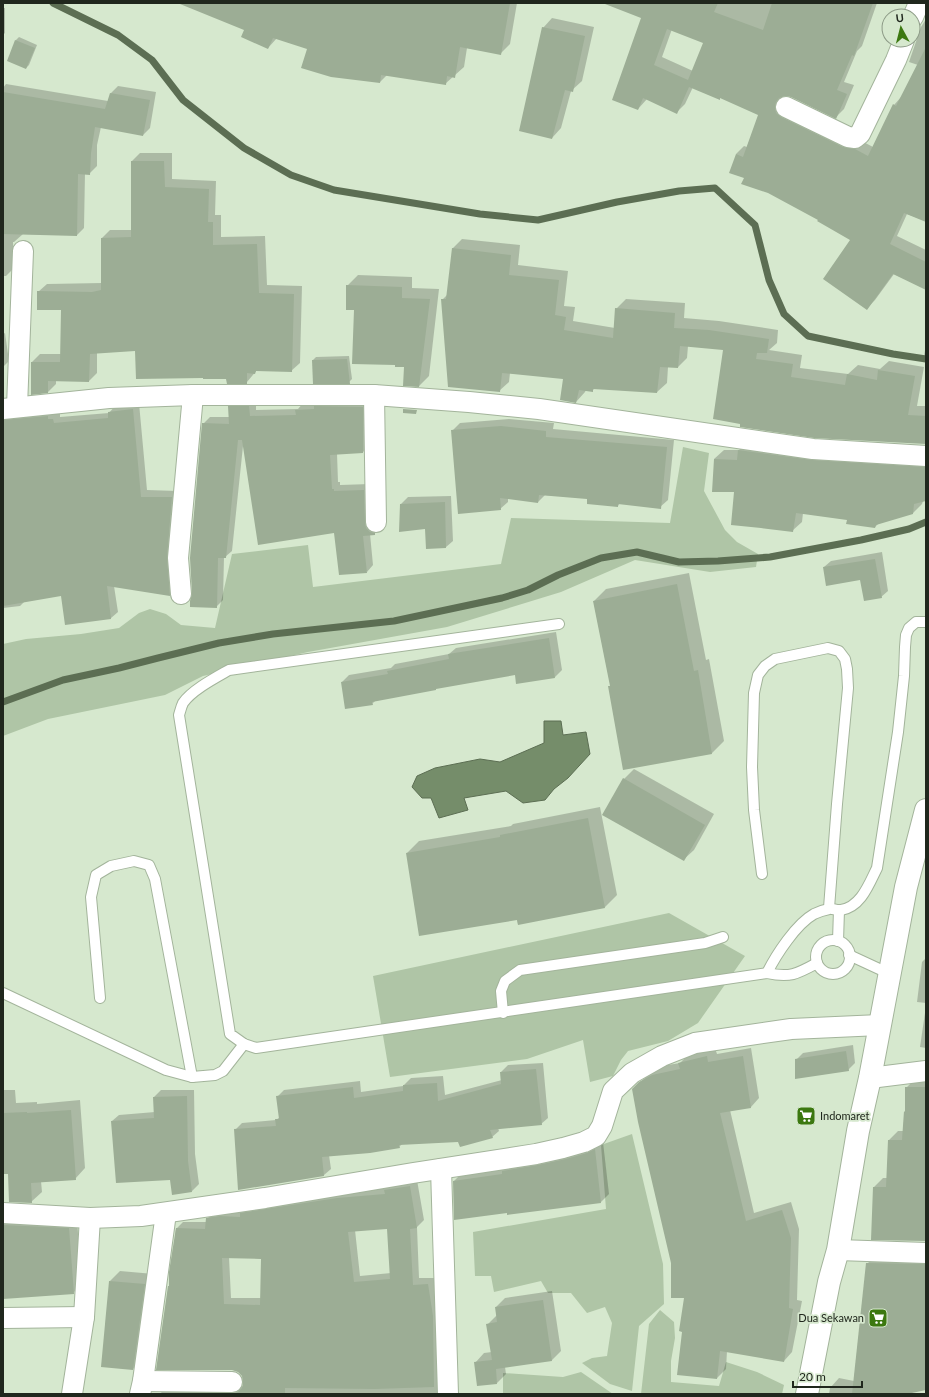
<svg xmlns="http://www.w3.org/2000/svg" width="929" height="1397" font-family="Lato,sans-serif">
<rect width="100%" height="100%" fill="#d6e8ce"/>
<!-- green -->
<g fill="#afc5a6">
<polygon points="683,447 709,453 704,491 725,530 737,542 758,554 756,567 710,572 635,560 561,592 447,627 308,652 203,676 165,695 48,719 3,736 3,644 26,639 81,634 119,628 139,613 150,609 166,614 181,625 215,628 232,554 308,545 313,587 501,564 511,518 670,523"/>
<polygon points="669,913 745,956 698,1023 668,1041 628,1051 621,1060 613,1076 590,1082 583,1040 527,1059 390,1077 373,976"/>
<polygon points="632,1134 663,1264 664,1304 639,1326 632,1391 610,1384 582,1363 592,1358 607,1356 612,1323 605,1307 587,1313 571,1293 548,1293 541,1281 494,1292 491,1276 475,1276 473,1232 606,1209 601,1145"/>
<polygon points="660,1310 674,1322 675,1338 671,1361 671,1382 719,1386 726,1362 757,1372 784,1385 782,1394 641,1394 649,1324"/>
<polygon points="581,1372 613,1394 503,1394 503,1373 563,1377"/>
</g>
<!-- water -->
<polygon fill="#758d6a" stroke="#5c6e53" points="544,721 561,721 563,735 586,732 590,754 568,778 554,789 545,800 523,803 506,791 464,798 468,810 439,818 431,798 422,798 412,787 417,776 435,768 480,759 500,762 544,743"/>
<!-- shadow -->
<g fill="#0003" fill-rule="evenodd">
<polygon points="181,3 517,3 510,44 501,53 467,48 464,67 445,84 387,75 380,82 308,48 277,38 268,48 246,29"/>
<path d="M634 3H877L862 46 857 51 844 82 854 85 844 109 836 117 791 96 783 95 782 99 873 147 894 105 902 96 918 65 909 62 921 27 926 19V221L907 214 897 236 926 250V289L894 274 875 300 867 308 852 239 819 219 745 177 736 154 744 146 747 147 760 114 720 97 693 87 685 104 677 112 647 99 638 109 642 18ZM672 29 704 42 693 71 662 57Z"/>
<polygon points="3,8 5,8 5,33 3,35"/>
<polygon points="552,18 594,27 582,81 571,91 561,128 552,138 543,28"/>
<polygon points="19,37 37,45 29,65 26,68 8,60 16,40"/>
<polygon points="6,84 108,101 111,93 118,86 156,92 150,128 143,135 101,127 97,145 97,166 89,174 85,173 84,228 77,235 23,234 14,242 13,242 14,268 6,276 3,276 3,88"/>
<polygon points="140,153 172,153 172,179 216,181 215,215 221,215 221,237 265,236 267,285 302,286 300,363 291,371 257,370 247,382 227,382 227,378 204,377 136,350 97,352 97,373 89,381 56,380 56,384 48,392 32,362 40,354 61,354 62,309 38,292 47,284 102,283 102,238 110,230 132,230 132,161"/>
<polygon points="462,239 520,245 518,265 568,271 564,306 575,307 573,321 615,328 616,309 626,299 685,303 684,318 719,321 778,330 777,343 769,350 802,355 800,368 848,374 858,365 880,369 889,361 924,367 917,406 926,406 926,443 724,349 688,346 687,358 678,367 668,367 667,383 657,392 595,388 592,391 586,390 585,392 576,402 564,378 510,373 509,382 499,391 442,300 448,294 453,248"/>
<polygon points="358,275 412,277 412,288 439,289 429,376 419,386 405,366 355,309 347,286"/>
<polygon points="5,333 9,361 3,367 3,334"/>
<polygon points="926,344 926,356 924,356"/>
<polygon points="349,356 352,379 349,382 313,360 316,357"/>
<polygon points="236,400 256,400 256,410 298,409 303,403 369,401 370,445 363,452 337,453 338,482 340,482 340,485 370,484 381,527 374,534 370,534 373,565 367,572 335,532 243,446 232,551 225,557 224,557 223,600 216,607 193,593 203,424 210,417 230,417 229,407"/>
<polygon points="139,403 147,490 178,491 176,589 170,595 114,586 118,612 111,618 66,624 62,595 25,601 20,606 3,608 3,412 60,413 60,417 109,413 115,406"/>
<polygon points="509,419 554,423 553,429 674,440 668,500 660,507 620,503 618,506 589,498 545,495 538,502 508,498 508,502 500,509 452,431 460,423"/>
<polygon points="749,441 926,458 926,500 923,501 922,504 913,513 879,523 875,527 848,519 803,513 802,522 792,531 735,492 714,459 724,450 739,450"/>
<polygon points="451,496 453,541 446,547 427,548 426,528 401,504 408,497"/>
<polygon points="882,552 888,591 881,597 861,579 824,567 831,561"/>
<polygon points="689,573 706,660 709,659 724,741 712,753 624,768 610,686 611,685 594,601 606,589"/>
<polygon points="556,632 562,670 555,677 516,674 437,688 376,700 372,704 342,682 349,675 391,668 395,664 449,654 456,648"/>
<polygon points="634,769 714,814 694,850 683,860 624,779"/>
<polygon points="600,807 617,895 605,907 518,924 517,919 407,853 419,841 511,826 513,824"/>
<polygon points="926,958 926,1003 917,1002 922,962"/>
<polygon points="926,1006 926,1048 920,1047"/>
<polygon points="853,1045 855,1063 848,1070 796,1060 803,1053"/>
<polygon points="715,1048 717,1054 751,1048 759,1098 751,1107 730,1110 754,1213 791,1202 799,1229 797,1300 802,1301 792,1352 784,1361 727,1351 726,1369 717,1378 683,1331 685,1297 672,1263 633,1089 649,1074 662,1066 680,1063 688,1055"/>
<polygon points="543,1063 548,1118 541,1124 498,1128 499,1131 492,1137 459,1141 402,1144 399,1147 329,1155 331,1169 324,1175 239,1189 235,1130 242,1123 276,1120 280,1117 277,1097 284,1090 360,1081 361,1092 403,1086 411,1078 443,1076 445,1095 502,1080 501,1072 508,1065"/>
<polygon points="916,1078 926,1078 926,1241 874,1187 883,1178 888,1178 889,1140 898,1131 903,1131 905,1112 906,1110 906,1088"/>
<polygon points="3,1090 15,1090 16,1103 37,1102 37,1104 80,1100 85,1168 75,1179 41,1181 42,1192 31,1202 9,1173 3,1173"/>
<polygon points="161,1090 194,1090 195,1154 199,1184 192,1191 171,1178 112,1121 119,1115 155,1112 154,1097"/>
<polygon points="603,1142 609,1194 601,1202 508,1211 454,1181 462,1173"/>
<path d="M417 1180 424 1220 417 1227 419 1278H434L440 1308 438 1394H160L167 1386 240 1387 244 1386 243 1376 170 1285 176 1229 183 1222H207V1219L214 1212 344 1191 388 1187 392 1183ZM388 1228 391 1273 360 1276 355 1230ZM229 1257 262 1258 261 1298H231Z"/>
<polygon points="3,1217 77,1220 82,1284 73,1293 3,1298"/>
<polygon points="877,1254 926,1255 926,1389 905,1394 829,1394 830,1388 839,1378 854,1381 867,1264"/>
<polygon points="120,1271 154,1274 143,1358 133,1369 110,1281"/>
<polygon points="552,1291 561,1351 552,1360 505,1367 506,1374 497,1383 475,1363 484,1353 492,1352 488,1324 497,1315 496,1307 505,1298"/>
</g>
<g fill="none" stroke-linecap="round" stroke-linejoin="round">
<!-- stream -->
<g stroke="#5c6e53" stroke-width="7">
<polyline points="53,3 118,35 152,60 183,100 244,148 291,175 334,190 480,214 538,220 617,202 679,191 715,188 755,225 769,280 784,314 808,336 893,354 926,359"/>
<polyline points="3,702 63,680 119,668 158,658 219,643 273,634 394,621 502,598 528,590 558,575 601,558 637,552 679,562 718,561 770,557 861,540 909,529 926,522"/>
</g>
</g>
<!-- building -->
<g fill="#9cad95" fill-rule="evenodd">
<polygon points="180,3 510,3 501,55 460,47 455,78 447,76 446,85 381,75 380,83 331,77 301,68 307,49 273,38 268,49 241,37 244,30 180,4"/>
<path d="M605 3H718L714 12 763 30 772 3H873L854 56 852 55 837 90 847 94 836 119 791 97 786 96 779 98 776 102 775 107 776 113 781 117 843 147 855 149 868 156 893 104 896 106 926 47V222L904 213 890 244 926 262V290L893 274 867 310 823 279 850 240 817 221 818 220 768 193 741 184 744 178 729 173 736 154 743 157 758 115 720 98V100L689 87 677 114 643 98 638 110 612 100 641 18 605 4ZM667 29 703 43 688 80 654 65Z"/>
<polygon points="542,27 585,36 573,92 565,90 552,139 519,131"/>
<polygon points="15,40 35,48 26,69 7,61"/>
<polygon points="3,92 105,109 110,93 150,100 143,136 95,127 91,153 90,175 78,174 77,236 3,234"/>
<polygon points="131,161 164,161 165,187 209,189 208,222 213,222 213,245 257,244 259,293 294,294 292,372 256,371 255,374 247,373 247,384 227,384 226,379 203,379 203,378 136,379 135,351 90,354 89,382 48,381 48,393 31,395 31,362 60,362 61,310 37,310 37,291 92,292 101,290 101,238 131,237"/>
<polygon points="452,248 511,255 509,275 559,280 555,315 566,317 564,330 613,338 615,308 675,313 674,328 709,330 769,339 767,353 757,353 756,359 793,364 791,377 845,385 847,374 877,380 878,370 915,376 908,415 926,416 926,444 814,438 740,427 740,424 713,419 723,350 680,346 678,368 660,367 657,393 593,389 593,392 579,390 576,403 560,400 563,379 502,373 500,392 448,387 441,299 446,299"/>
<polygon points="346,285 402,287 402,298 430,299 419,387 403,386 404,367 395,367 395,365 352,364 354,310 346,310"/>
<polygon points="347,359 350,384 313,384 312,360"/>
<polygon points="228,406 249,406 250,416 296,415 295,410 314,409 314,406 363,407 363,453 330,455 332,489 334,489 334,491 364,490 365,523 366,528 370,532 375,533 375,535 363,536 367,573 339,575 334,533 258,545 242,440 238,440 226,558 218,558 217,608 190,607 190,601 192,593 190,558 202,423 229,424"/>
<polygon points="133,409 141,497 172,497 167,557 170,596 107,586 111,619 65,625 61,596 3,606 3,420 48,416 48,419 53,419 54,423 108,418 108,412"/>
<polygon points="403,409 417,410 416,414 403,413"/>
<polygon points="501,426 546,431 546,437 667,447 661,509 618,504 618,507 587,504 587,499 539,495 538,503 500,498 501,510 458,514 451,430"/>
<polygon points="738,450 812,460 926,467 926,501 914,504 913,514 876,525 875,528 846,524 847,520 796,513 793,532 761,528 731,525 734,492 712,492 714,459 737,460"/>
<polygon points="445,502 446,548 426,549 425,529 399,532 400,504"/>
<polygon points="875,559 882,598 864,601 860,580 826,586 823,567"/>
<polygon points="677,584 694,671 698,670 712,754 623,770 608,686 610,686 593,601"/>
<polygon points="549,638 555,678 516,684 515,675 436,689 436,690 372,702 373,705 345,709 341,682 388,674 387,671 449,659 448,654"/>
<polygon points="623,778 705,825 684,861 602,815"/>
<polygon points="588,818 605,908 518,925 517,920 419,936 406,853 500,837 500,835"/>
<polygon points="846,1051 849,1071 795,1079 795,1059"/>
<polygon points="707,1056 708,1062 743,1056 751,1108 720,1113 746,1221 782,1210 791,1238 789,1308 793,1309 784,1362 720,1351 717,1379 677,1375 682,1332 679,1331 684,1298 671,1298 671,1263 638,1122 632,1089 639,1082 652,1075 680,1069 678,1063"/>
<polygon points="536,1069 542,1125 490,1130 493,1138 460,1147 458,1142 399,1145 400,1148 370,1153 322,1157 324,1176 238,1190 234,1129 276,1126 275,1119 279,1119 276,1096 353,1087 354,1098 403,1091 403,1085 437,1083 438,1101 501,1084 500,1072"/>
<polygon points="905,1087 926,1087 926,1241 871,1240 873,1187 886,1187 888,1140 902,1140 904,1111 905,1112"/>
<polygon points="187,1096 188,1161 192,1192 172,1195 170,1180 116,1183 111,1121 154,1118 153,1097"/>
<polygon points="71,1110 76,1180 31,1183 32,1203 9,1202 8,1174 3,1174 3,1113 27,1112 27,1113"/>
<polygon points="595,1149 601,1203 507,1215 507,1213 454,1220 453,1181 502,1174 502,1171 538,1165 566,1159 587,1153"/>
<path d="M410 1186 417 1228 410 1229 413 1285 428 1284 433 1316 434 1387 375 1389 285 1388V1394H218H232L238 1392 242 1388 243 1383 242 1376 238 1372 232 1370H156L168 1286H169V1272L176 1228 205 1229 206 1218 220 1216 240 1217V1213L337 1198 385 1194 384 1190ZM387 1229 390 1279 354 1282 348 1232ZM222 1258 261 1259 260 1305 224 1304Z"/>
<polygon points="3,1225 69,1228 74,1294 3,1299"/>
<polygon points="866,1263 926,1264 926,1390 907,1394 852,1394"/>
<polygon points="109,1281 145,1284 133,1370 101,1367"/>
<polygon points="543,1300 552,1361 496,1369 497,1384 477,1386 474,1362 492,1360 486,1324 497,1322 495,1307"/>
</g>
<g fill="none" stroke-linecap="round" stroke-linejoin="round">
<defs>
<g id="service">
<path d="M559 624 229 670C215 678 192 690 183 703 181 707 180 712 179 715L230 1034 244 1044 256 1048 767 973C776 955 796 924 814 914 818 912 824 910 829 909 832 908 837 911 841 910 861 907 869 884 877 868L898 732 904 676 905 647 906 635 909 628 916 622H926"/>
<polyline points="762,874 754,810 752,767 754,693 758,675 765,666 775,659 828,648 839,651 845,659 847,669 848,688 837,804 829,908"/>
<circle cx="833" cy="957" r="17"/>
<polyline points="838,941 839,910"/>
<polyline points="849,955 890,974"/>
<path d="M767 973C790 978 797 974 817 963"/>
<polyline points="3,993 166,1070 192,1077 215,1075 223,1071 244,1044"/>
<polyline points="100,998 91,897 96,875 111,866 134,861 149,865 155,879 192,1077"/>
<polyline points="503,1013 501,991 505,981 520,970 705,943 723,937"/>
</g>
<g id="minor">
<polyline points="913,17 919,3"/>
<polyline points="786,107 848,137 855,138 860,134 896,60 904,40"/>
<polyline points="374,395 376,522"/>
<polyline points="17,407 23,251"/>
<polyline points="3,409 109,398 193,395 374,395 469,402 539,409 813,449 926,456"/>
<polyline points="181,594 178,558 193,395"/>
<polyline points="870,1078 926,1071"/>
<polyline points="441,1169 448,1394"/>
<polyline points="3,1213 90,1218 141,1216 265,1198 413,1173 536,1154 563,1148 584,1142 596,1136 602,1126 613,1091 632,1073 662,1056 695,1043 791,1029 880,1025"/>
<polyline points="838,1250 926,1253"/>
<polyline points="3,1318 84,1317"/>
<polyline points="143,1381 232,1382"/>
<polyline points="72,1394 84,1317 90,1218"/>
<polyline points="140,1394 143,1381 166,1213"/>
</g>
<polyline id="tertiary" points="807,1394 829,1282 838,1250 858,1131 870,1078 906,887 926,810"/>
</defs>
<!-- service casing -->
<use href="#service" stroke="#a3b49b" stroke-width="12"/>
<!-- minor casing -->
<use href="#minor" stroke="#a3b49b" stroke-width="22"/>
<!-- tertiary casing -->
<use href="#tertiary" stroke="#a3b49b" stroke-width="24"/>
<!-- service -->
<use href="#service" stroke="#fff" stroke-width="10"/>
<!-- minor -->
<use href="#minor" stroke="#fff" stroke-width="20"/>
<!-- tertiary -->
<use href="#tertiary" stroke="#fff" stroke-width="22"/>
</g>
<!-- icons -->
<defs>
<symbol id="supermarket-square" viewBox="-11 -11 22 22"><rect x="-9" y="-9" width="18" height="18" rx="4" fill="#3c7810" stroke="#d6e8ce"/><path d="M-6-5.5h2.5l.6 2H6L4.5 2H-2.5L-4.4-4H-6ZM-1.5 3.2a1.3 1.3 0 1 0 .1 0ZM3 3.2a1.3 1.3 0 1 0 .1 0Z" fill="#fff"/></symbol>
</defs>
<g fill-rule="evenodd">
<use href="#supermarket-square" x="795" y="1105" width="22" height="22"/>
<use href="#supermarket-square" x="867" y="1307" width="22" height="22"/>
</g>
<g text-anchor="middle" stroke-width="3.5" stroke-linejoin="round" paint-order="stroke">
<!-- poi labels -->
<g font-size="11" fill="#20271d" stroke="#d6e8ce" text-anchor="start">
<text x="820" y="1120">Indomaret</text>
<text x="864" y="1322" text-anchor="end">Dua Sekawan</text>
</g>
</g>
<!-- border -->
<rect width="929" height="1397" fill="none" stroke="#20271d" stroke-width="8"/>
<!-- north arrow -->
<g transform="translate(901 28) rotate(353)"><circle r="19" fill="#d6e8ce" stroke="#8d9b87"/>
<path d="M0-3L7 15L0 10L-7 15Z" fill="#3c7810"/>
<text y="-6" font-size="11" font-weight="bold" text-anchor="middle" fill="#20271d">U</text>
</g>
<!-- scale -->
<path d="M793 1381v6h69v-6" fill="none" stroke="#20271d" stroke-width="2"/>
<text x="799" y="1381" font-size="12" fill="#20271d" stroke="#d6e8ce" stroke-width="3" paint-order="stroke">20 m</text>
</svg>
